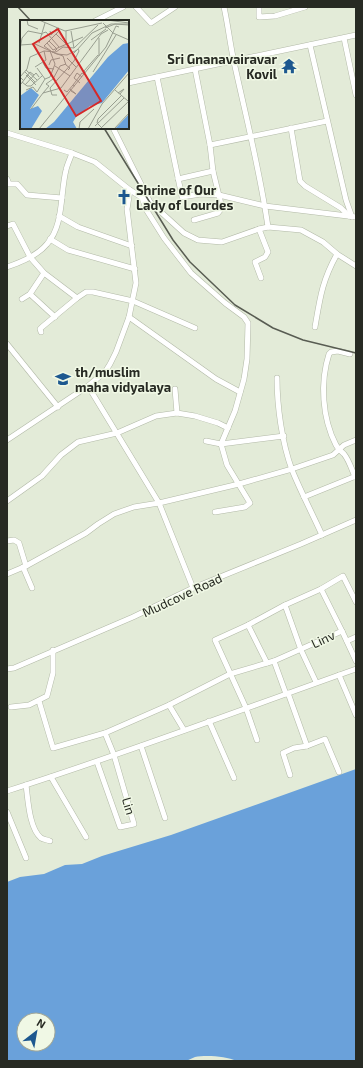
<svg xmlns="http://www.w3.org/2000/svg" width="363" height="1068" font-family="'Exo 2',sans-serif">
<rect width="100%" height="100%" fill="#e3ebd8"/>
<!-- water -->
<path fill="#6aa1da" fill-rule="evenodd" d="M356 769V1061H236C227 1056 205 1055 195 1057 192 1058 189 1060 186 1061H7V882L20 877 44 874 65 865 82 864 102 856 171 835ZM24 1020H48V1044H24Z"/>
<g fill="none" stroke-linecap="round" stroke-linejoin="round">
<defs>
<g id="minor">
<polyline points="136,7 151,23 175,7"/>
<path d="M224 7C228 25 230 44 234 62 246 117 260 171 268 227"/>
<polyline points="259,7 259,17 275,16 305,7"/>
<polyline points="95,21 123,7"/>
<polyline points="344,38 356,95"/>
<polyline points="310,45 346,200 352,217"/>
<polyline points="157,77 182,197 201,194 219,195 265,206 356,217"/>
<polyline points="128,83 356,35"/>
<polyline points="113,128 150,202"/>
<polyline points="291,128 300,181 305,186 341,208 349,216"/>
<polyline points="7,133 72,153"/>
<polyline points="210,145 327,121"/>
<polyline points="7,179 9,184 17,184 27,195 62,198"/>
<polyline points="178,179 213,171"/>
<polyline points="142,198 147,211 164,238 191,273 225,303 244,317 248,323 247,359 244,379 235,411 221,444 227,465 250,503 245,507 215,512"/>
<polyline points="59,216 78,227 132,246"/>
<polyline points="194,220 218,213 222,208 213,171 210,145 195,69"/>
<polyline points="7,226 13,224 30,257 44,273 77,298"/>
<polyline points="259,229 268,252 265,257 255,262 261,278"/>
<polyline points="50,239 68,250 135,269"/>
<path d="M7 267C19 263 38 255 47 244 64 225 60 194 66 170 67 165 70 159 72 153L95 162 130 190 151 203 184 233 198 240 222 242 259 229 268 227 301 230 323 242 337 254 356 266"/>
<polyline points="30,294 55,317"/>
<polyline points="22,299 30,294 44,273"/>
<polyline points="129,317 216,379 240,392"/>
<path d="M315 327C320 298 322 281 337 254"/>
<polyline points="41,332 40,329 42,327 77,298 86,292 93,292 133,301 195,328"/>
<polyline points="7,344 58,407"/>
<path d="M350 354 338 351 331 352 329 354C320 382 322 418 336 445 338 449 341 451 344 454 349 460 352 470 355 477"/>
<path d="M277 378C277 406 282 443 292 470 301 492 312 513 322 535"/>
<polyline points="88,386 159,503 193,588"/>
<polyline points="175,389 177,413"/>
<polyline points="7,440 88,386 105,372 110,364 116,352 129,317 136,283 127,209 130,190"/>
<polyline points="206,441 221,444 284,436"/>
<polyline points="304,497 356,476"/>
<polyline points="7,501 42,476 61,455 78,442 117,433 156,416 177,413 195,416 218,423 228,428"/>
<polyline points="7,541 14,540 19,543 26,566"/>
<polyline points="23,567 32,588"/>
<polyline points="7,574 26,566 86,533 98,524 114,514 134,507 159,503 239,484 292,469 333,455 344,445 356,440"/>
<polyline points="321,589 343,576 356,602"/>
<polyline points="285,605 321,589 342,631"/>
<polyline points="248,625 267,663"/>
<polyline points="347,641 356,637"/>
<polyline points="274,661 286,694"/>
<polyline points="7,669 14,668 133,617 193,588 301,544 356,520"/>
<polyline points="339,675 356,715"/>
<polyline points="288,693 307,746 294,748 283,753 290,775"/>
<polyline points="39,701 53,748 105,733 169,705"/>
<polyline points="11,707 29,705 47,696 53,673 53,650"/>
<polyline points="209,721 234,778"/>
<polyline points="184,730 169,705 230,674 274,661 342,631 356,661"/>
<polyline points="257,740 246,708 215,640 248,625 285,605 301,650 316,682"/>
<polyline points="141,746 165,818"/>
<polyline points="307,746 325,739 339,772"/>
<polyline points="97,762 120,827 134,824 114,755 105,733"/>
<polyline points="51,777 86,837"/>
<path d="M26 785C28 799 29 828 41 838 43 839 47 840 50 841"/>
<path d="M7 791C124 754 240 710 356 669"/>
<polyline points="7,812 26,858"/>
</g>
</defs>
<!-- minor casing -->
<use href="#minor" stroke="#b2b9a7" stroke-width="6"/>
<!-- minor -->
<use href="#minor" stroke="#fff" stroke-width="5"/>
<!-- rail -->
<g stroke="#585c52" stroke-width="1.5">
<polyline points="18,7 31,21"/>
<polyline points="104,128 173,240 190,262 235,305 273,328 303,340 356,353"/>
</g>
</g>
<!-- icons -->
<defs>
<symbol id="temple-bare" viewBox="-9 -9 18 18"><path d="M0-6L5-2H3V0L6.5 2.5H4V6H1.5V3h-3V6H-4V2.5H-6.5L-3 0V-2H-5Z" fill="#1d588f" stroke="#f0f8e5" stroke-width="2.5" paint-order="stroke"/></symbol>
<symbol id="church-bare" viewBox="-9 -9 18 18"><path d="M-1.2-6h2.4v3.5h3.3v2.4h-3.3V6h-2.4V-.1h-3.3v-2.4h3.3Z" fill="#1d588f" stroke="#f0f8e5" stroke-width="2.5" paint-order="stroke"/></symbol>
<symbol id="school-bare" viewBox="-9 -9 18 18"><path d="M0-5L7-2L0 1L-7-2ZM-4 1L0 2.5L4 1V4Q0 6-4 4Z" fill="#1d588f" stroke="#f0f8e5" stroke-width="2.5" paint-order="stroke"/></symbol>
</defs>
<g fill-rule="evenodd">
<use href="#temple-bare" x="278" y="55" width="22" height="22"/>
<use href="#church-bare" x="113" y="186" width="22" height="22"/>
<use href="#school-bare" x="52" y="368" width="22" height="22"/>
</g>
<g text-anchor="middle" stroke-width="3" stroke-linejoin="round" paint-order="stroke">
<!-- poi labels -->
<g font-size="13" font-weight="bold" fill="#272a23" stroke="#f0f8e5" text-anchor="start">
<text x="277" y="64" text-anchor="end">Sri Gnanavairavar<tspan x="277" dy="15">Kovil</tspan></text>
<text x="136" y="195">Shrine of Our<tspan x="136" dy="15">Lady of Lourdes</tspan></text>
<text x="75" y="377">th/muslim<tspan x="75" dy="15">maha vidyalaya</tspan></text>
</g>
<!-- street labels -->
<g font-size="13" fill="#272a23" stroke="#f0f8e5">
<text transform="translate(182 595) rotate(-25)" y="5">Mudcove Road</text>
<text transform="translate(323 639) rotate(-25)" y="5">Linv</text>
<text transform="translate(129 806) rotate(73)" y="5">Lin</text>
</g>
</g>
<!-- overview -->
<g transform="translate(20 20)">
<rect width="109" height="109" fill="#e3ebd8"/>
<path d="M109 23V50L82 83 70 86 56 97 53 102 57 109H25L34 102 88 37 103 24ZM11 68 19 75 10 89 18 86 22 91 11 109H0V76ZM109 94V109H95Z" fill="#6aa1da"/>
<path fill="none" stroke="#989e90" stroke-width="1" d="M7 0 8 5 18 9M19 0 45 11 82 3M87 0 109 3M83 3 93 13 109 20M85 8 95 4 109 5M30 11 31 15 37 8M46 11V24M51 11 54 28M23 13 26 12 39 27M36 14 46 24M71 20 86 9M29 21 37 29 35 31M19 23 25 3M27 23 33 30 63 17M0 25 15 24 37 34 47 35 57 30 72 13 91 4H109M0 30 2 18 8 11 23 14M31 31 24 26 40 10M32 32 43 36 46 45 50 48 48 50M79 36V18M47 38 56 47M23 43 26 48 34 49M29 45 31 40 40 38M35 46 50 56M15 47 26 40 24 31 36 32 43 27 54 28 78 5M17 48 25 59M6 50 17 60M5 52 15 62M73 52 96 15M65 53 64 51 78 35M6 55 16 65M3 60 0 57 7 49 10 37 24 31M2 62 7 66H11L22 56M60 63 54 58 57 53 62 57M1 64 10 52 14 55M26 64 33 59 40 46 46 44M5 65 16 53 19 57M55 66 53 65 62 53 64 54M50 69 56 74 51 71M6 70 13 67 17 72 25 59 30 57 35 44 30 31M44 70 47 72 53 65M95 70 108 81M23 73 29 66 26 64M98 73 104 69 100 74M37 75H32L30 68 54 41 59 31 58 29 54 33M11 89 23 73 41 68 81 14 88 10M75 106 104 78M81 107 77 103 78 99 101 76M19 109 86 27 96 6 99 7M59 109 60 102 74 89M68 109 82 84 109 53M80 109 109 81M94 109 109 93"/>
<path fill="#d62828" fill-opacity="0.15" stroke="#d62828" stroke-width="2" d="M38 9 81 81 56 96 13 24Z"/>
<rect width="109" height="109" fill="none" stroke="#272a23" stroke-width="2"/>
</g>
<!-- border -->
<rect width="363" height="1068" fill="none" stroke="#272a23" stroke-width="16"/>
<!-- north arrow -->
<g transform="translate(36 1032) rotate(31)"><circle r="19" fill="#f0f8e5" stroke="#a0a697"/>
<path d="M0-3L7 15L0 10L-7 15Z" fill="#1d588f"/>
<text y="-6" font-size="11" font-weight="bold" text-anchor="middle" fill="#272a23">N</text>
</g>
</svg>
